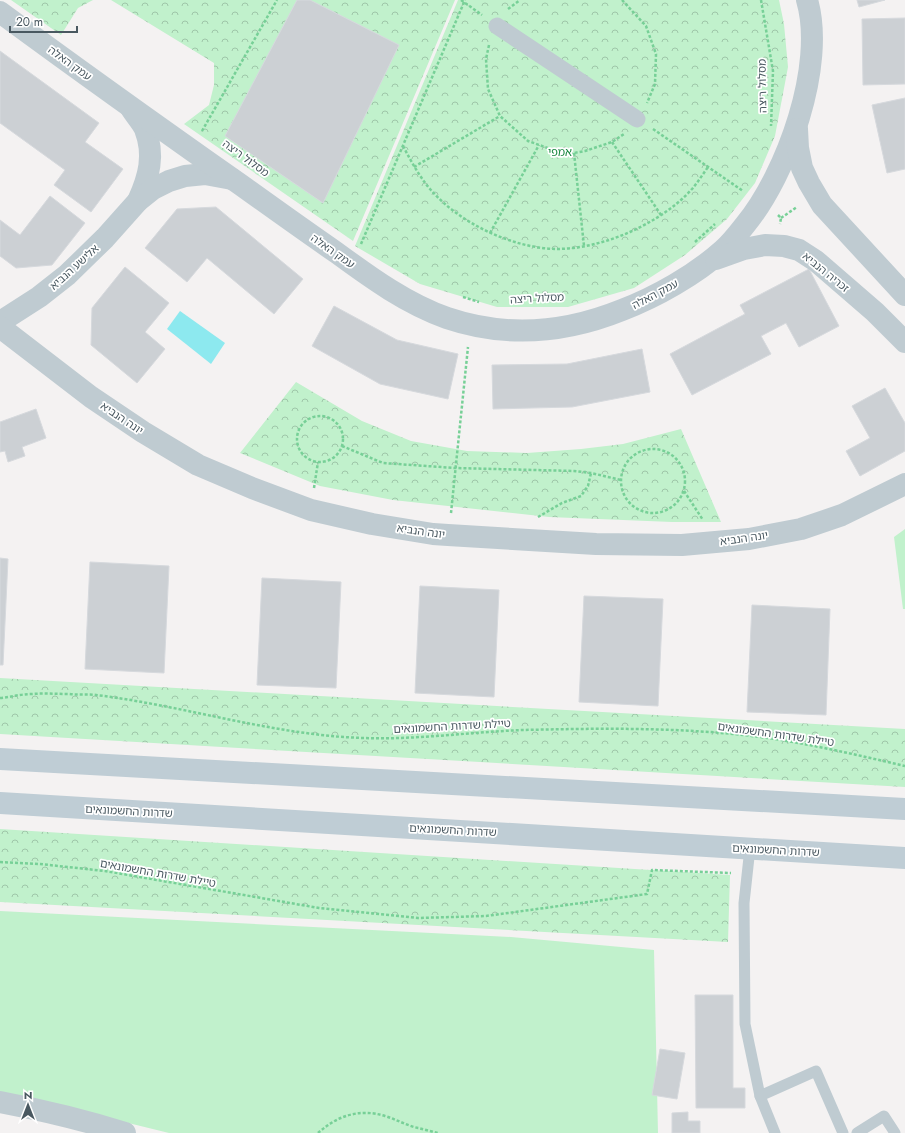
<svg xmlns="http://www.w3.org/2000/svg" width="905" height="1133" font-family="Jost,'Noto Sans Hebrew',sans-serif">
<defs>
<pattern id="forest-crowns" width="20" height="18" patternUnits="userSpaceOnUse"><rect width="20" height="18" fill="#c1f1cc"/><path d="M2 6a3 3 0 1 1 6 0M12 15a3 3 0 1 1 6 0" fill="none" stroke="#9fc6a9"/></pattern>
</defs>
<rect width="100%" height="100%" fill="#f4f2f2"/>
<!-- green -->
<g fill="#c1f1cc">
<polygon points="905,529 905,609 903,609 894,537"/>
<polygon points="0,911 511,937 654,950 658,1133 169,1133 47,1103 0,1094"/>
</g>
<!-- forest -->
<g fill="url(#forest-crowns)">
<polygon points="11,0 93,0 78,8 61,35"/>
<polygon points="111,0 455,0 353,241 184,124 209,105 214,85 214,63"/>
<polygon points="458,0 779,0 784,24 788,67 775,136 755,183 727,219 685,255 634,288 568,307 497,307 420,284 355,246"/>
<polygon points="296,382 362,421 411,441 467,451 527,453 581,449 623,444 681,429 721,522 672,522 549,517 393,500 320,486 240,453"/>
<polygon points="0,678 905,729 905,787 0,734"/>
<polygon points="0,829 730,875 728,942 0,902"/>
</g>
<!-- water -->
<polygon fill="#8de9ef" points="180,311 225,343 211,364 167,329"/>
<!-- building -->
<g fill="#ccd0d4" stroke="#d6d9dd">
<polygon points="297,0 310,0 399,45 323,203 225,136"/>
<polygon points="857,0 885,0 859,7"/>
<polygon points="905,18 905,84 863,85 862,19"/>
<polygon points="0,51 99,123 85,142 123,169 91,212 54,185 65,170 0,123"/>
<polygon points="905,98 905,169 887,173 872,105"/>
<polygon points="50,196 85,223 52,265 16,268 0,256 0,220 20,235"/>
<polygon points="216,207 303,279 274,314 207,258 187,282 145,248 177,209"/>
<polygon points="125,267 169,303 145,332 165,349 137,383 91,345 92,308"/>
<polygon points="809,269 839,326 799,347 786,323 761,336 771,354 692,395 670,354 745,314 740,305"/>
<polygon points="334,306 397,340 458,354 448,399 380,384 312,346"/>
<polygon points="642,349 650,392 572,407 493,409 492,365 567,364"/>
<polygon points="885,388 905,423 905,451 860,476 846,451 870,438 852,406"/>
<polygon points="36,409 46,438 22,447 25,456 8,462 5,451 0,452 0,422"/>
<polygon points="0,558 8,559 3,665 0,665"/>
<polygon points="90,562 169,566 164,673 85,669"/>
<polygon points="262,578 341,582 336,688 257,685"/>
<polygon points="420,586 499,590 494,697 415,693"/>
<polygon points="584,596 663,599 658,706 579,702"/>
<polygon points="752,605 830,609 826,715 747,712"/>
<polygon points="695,995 733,995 733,1088 745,1088 745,1108 696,1108"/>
<polygon points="660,1049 685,1053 677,1099 652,1095"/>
<polygon points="688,1112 688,1121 700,1121 700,1133 672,1133 672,1113"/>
</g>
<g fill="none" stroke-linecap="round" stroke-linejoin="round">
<!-- path -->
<g stroke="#77d097" stroke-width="2.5" stroke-dasharray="3 2" stroke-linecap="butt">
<polyline points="461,0 482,15"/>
<polyline points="622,0 646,26 656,54 655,84 647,103"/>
<polyline points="761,0 773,71 771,126"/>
<polyline points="508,9 520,0"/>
<polyline points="489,45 486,59 488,89 500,116 528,141 556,151 574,153 585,151 612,142 624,134"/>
<polyline points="653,129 743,191"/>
<polyline points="202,131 277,0"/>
<polyline points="612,142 661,215"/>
<path d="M403 146C411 161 419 176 430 189 459 223 512 248 556 249 581 249 607 242 630 232 652 222 675 208 692 189 698 182 703 174 708 167"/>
<polyline points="574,153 584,246"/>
<polyline points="414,167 500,116"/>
<polyline points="778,215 781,218 780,224"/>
<polyline points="781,218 797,207"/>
<polyline points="490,233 539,145"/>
<polyline points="695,242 715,224"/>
<polyline points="361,244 465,0"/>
<polyline points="463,297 479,302"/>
<circle cx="320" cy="439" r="23"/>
<polyline points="342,446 383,463 455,468 574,471 591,473 621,480"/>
<circle cx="653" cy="481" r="32"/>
<polyline points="314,488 318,462"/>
<polyline points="684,491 703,520"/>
<polyline points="451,513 468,347"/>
<polyline points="538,517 562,503 581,496 588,486 591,473"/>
<path d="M0 698C11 697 21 694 32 694 44 693 56 694 69 694 78 695 87 694 96 695 186 706 272 735 363 738 416 740 470 732 523 730 607 728 692 727 775 739 819 746 862 756 905 766"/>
<polyline points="0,862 40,864 105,871 319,908 418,918 486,916 647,894 652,870 731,873"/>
<path d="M318 1133C337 1116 359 1108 385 1116 395 1119 404 1124 414 1127 422 1129 430 1131 438 1133"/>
</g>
<!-- service -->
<g stroke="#bfcbd1" stroke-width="11">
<polyline points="750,848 744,903 745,1024 760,1096 775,1133"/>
<polyline points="760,1096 816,1071 843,1133"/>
<polyline points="857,1133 884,1116 895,1133"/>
</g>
<!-- pedestrian -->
<polyline stroke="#bfcbd1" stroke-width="17" points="497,26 637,119"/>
<!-- minor -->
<g stroke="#bfcbd1" stroke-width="22">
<path d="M131 108C135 115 142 122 145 129 155 155 149 177 138 201"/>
<polyline points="0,322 39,297 67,275 105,238 138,201 153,189 169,181 185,176 205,174 232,179"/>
<polyline points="0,327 91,397 143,432 198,465 252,488 311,510 372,524 433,534 448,535 596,544 682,545 749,539 801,529 842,515 905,484"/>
</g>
<!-- tertiary -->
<g stroke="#bfcbd1" stroke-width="22">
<path d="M0 12C80 71 160 128 241 185 273 208 305 231 337 253 371 278 407 304 447 318 506 338 565 333 622 310 656 297 695 275 723 250 731 243 738 234 745 225 787 174 826 65 807 0"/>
<polyline points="797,129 798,148 802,168 809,183 822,205 905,295"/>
<polyline points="716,259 744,249 765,245 784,246 799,250 816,261 875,312 905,342"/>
<path d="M0 1102C42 1110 84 1120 125 1133"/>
</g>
<!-- secondary -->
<g stroke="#bfcdd5" stroke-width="22">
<polyline points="0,759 905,809"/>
<polyline points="0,803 905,858"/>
</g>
</g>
<g text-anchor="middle" stroke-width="3.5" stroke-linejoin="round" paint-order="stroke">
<!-- street labels -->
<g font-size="11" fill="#495860" stroke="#fff">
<text transform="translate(70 63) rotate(36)" y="4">עמק האלה</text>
<text transform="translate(762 86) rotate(-91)" y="4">מסלול ריצה</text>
<text transform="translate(246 158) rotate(36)" y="4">מסלול ריצה</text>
<text transform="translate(333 251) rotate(35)" y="4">עמק האלה</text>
<text transform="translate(74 267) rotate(-42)" y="4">אלישע הנביא</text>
<text transform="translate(826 272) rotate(39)" y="4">זכריה הנביא</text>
<text transform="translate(655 294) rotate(-28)" y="4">עמק האלה</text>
<text transform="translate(537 298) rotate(-3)" y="4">מסלול ריצה</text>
<text transform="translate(122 418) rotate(34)" y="4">יונה הנביא</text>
<text transform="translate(421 531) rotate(8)" y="4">יונה הנביא</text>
<text transform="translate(744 538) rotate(-8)" y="4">יונה הנביא</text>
<text transform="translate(452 726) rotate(-3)" y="4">טיילת שדרות החשמונאים</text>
<text transform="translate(776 734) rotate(8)" y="4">טיילת שדרות החשמונאים</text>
<text transform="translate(129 811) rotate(3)" y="4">שדרות החשמונאים</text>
<text transform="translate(453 830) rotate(3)" y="4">שדרות החשמונאים</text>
<text transform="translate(776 850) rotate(3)" y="4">שדרות החשמונאים</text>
<text transform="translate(158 873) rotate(10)" y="4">טיילת שדרות החשמונאים</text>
</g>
<!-- park labels -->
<g font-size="11" fill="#16853d" stroke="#fff">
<text x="560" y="156">אמפי</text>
</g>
</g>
<!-- north arrow -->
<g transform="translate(28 1105)" stroke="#ffffff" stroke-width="3" paint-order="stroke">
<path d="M0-3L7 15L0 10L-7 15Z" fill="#495860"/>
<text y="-6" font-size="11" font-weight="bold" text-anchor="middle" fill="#495860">N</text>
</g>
<!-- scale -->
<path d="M10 26v6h67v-6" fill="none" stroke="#495860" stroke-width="2"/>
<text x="16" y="26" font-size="12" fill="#495860" stroke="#ffffff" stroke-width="3" paint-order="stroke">20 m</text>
</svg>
